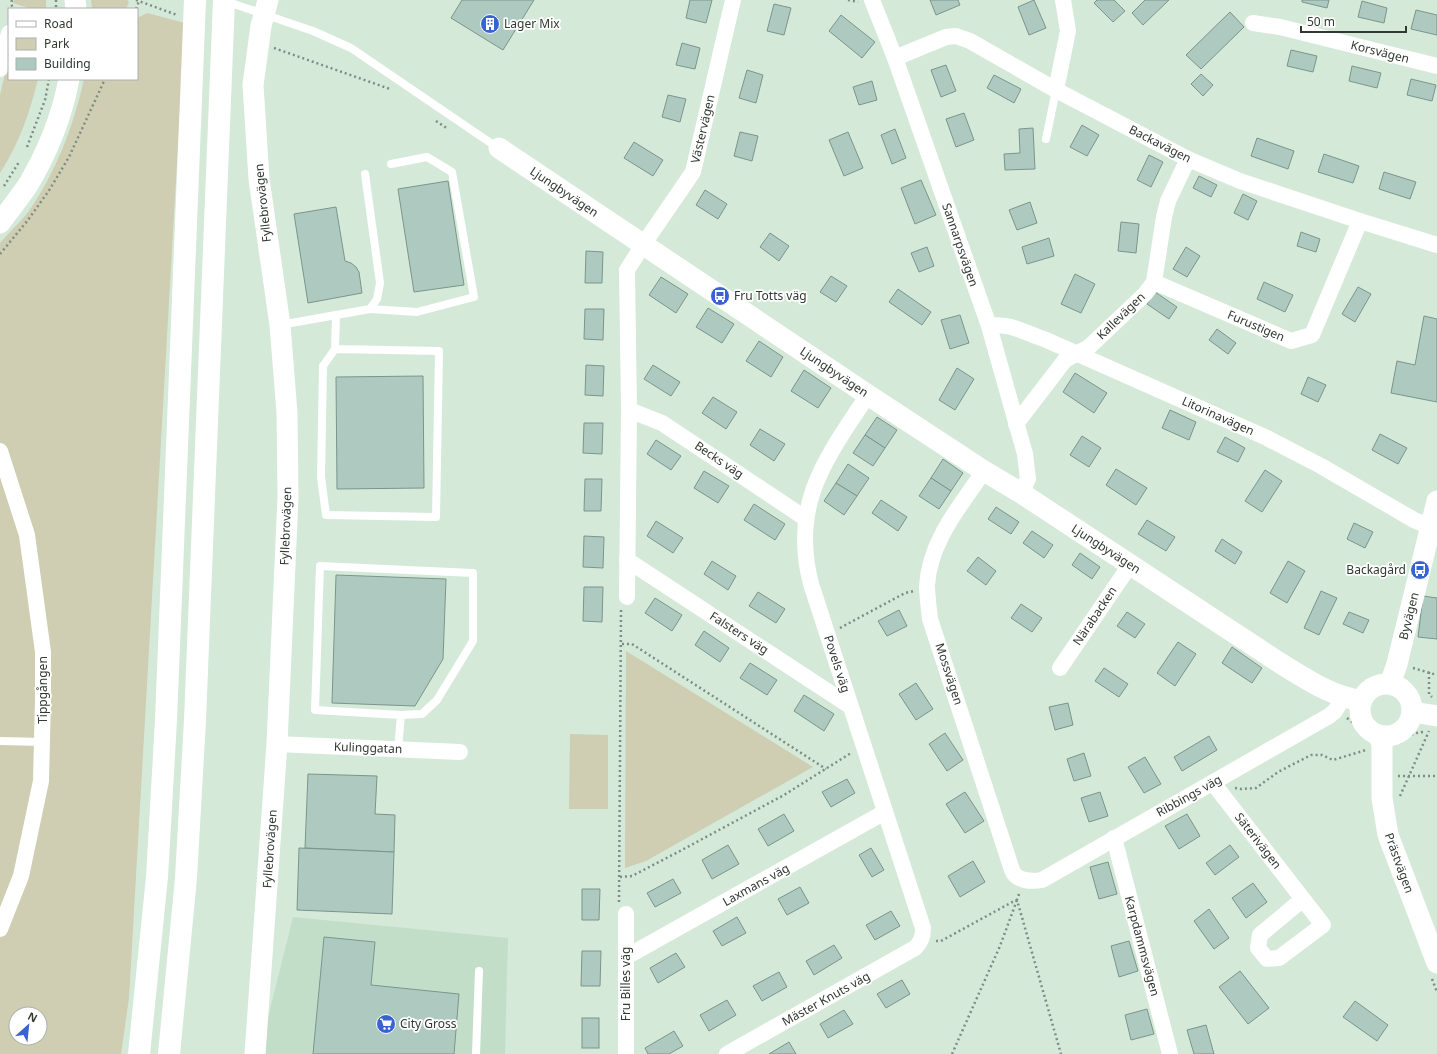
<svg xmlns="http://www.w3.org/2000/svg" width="1437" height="1054" font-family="'Noto Sans',sans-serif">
<rect width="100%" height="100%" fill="#d4e9d8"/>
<!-- built -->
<polygon fill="#c3dec8" points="293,917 508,938 505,1054 259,1054"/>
<!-- green -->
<g fill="#cfcdb2" fill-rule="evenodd">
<polygon points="14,0 46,0 46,9 32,9 13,3"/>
<polygon points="91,0 127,0 129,2 126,9 92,9"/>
<path d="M147 13 185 23 129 998 121 1054H0V243C9 232 21 222 29 211 56 172 74 125 84 79H137V18ZM16 1014H40V1038H16Z"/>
<path d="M9 56V79H38C30 112 19 144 0 173V95Z"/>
<polygon points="626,651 813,767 646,861 625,868"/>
<polygon points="570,734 608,735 608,809 569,809"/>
</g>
<!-- building -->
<g fill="#aecac0" stroke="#7b958c">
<polygon points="462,0 534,0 503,50 451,18"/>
<polygon points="690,0 712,0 706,23 686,18"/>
<polygon points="930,0 958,0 960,5 936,15"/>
<polygon points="1034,0 1046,28 1029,35 1018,7"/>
<polygon points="1097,0 1114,0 1125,11 1113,22 1094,3"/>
<polygon points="1145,0 1169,0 1143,25 1132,13"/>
<polygon points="1302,0 1329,0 1327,8 1302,2"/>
<polygon points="1362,1 1387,8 1384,23 1358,17"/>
<polygon points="774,4 791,8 784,35 767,31"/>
<polygon points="1416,10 1437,15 1437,35 1411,29"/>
<polygon points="1230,12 1244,27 1201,69 1186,55"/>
<polygon points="841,15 875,42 862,58 829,31"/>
<polygon points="682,43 700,48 695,69 676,65"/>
<polygon points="1291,50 1317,56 1313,72 1287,66"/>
<polygon points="946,65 956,91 941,97 931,70"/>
<polygon points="1352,66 1381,73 1377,88 1349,81"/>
<polygon points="747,70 763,75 756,103 739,98"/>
<polygon points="1201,74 1213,85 1203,96 1191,84"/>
<polygon points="994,75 1021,89 1014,103 987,88"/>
<polygon points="1411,79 1436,85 1432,101 1407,95"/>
<polygon points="872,81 877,100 859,105 853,87"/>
<polygon points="668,95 686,99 680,122 662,117"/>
<polygon points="964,113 974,140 956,147 946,119"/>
<polygon points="1082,125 1099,135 1087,156 1070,147"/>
<polygon points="1033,128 1035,169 1005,170 1004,154 1020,153 1019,129"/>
<polygon points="895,129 906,158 892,164 881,135"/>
<polygon points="740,132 758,136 752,161 734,156"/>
<polygon points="848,132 863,168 844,176 829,140"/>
<polygon points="1257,138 1294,151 1288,169 1251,156"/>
<polygon points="634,142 663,160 653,176 624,158"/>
<polygon points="1324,154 1359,166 1353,183 1318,172"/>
<polygon points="1149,155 1163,162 1151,187 1137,180"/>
<polygon points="1384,172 1416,182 1410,199 1379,189"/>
<polygon points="1199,176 1217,185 1211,197 1193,188"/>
<polygon points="921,180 936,215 915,224 901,188"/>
<polygon points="448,181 464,285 414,292 398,189"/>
<polygon points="705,190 727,204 718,219 696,205"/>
<polygon points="1243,194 1257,201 1248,220 1234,213"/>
<polygon points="1030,202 1037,223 1017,230 1009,210"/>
<polygon points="336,207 345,261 351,263 356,267 359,272 362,293 308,303 294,214"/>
<polygon points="1121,222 1139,224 1136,253 1118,251"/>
<polygon points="1301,232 1320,239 1316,252 1297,246"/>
<polygon points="770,233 789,246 779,261 760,247"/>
<polygon points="1049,238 1054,256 1027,264 1022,247"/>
<polygon points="927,247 934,266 919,272 911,253"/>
<polygon points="1186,247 1200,256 1187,277 1173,269"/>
<polygon points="586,251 603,252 602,283 585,283"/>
<polygon points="1075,274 1095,284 1081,313 1061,304"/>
<polygon points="831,276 847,286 836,302 820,292"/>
<polygon points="661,277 688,294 676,313 649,295"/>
<polygon points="1264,282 1293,295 1285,312 1257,299"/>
<polygon points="1358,287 1371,294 1355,322 1342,314"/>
<polygon points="898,289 931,312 922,325 889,302"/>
<polygon points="1155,292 1177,307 1169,319 1147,304"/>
<polygon points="708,308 734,324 722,343 696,327"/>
<polygon points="585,309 604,309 603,340 584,339"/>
<polygon points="960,315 969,343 950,349 941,320"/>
<polygon points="1424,316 1437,319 1437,402 1391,393 1397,361 1415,365"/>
<polygon points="1217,329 1236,343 1228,354 1209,340"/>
<polygon points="759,341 783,357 771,377 746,361"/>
<polygon points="586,365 604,366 603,396 585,395"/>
<polygon points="653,365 680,382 671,396 644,379"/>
<polygon points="957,368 974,379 955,410 939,400"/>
<polygon points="804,370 831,388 818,408 791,391"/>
<polygon points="1075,373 1107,393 1094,413 1063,392"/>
<polygon points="423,376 424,488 337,489 336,377"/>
<polygon points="1308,377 1326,385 1318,402 1301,394"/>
<polygon points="713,397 737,412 726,429 702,413"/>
<polygon points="1170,410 1196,422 1189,440 1162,428"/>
<polygon points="877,417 897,430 885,448 865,435"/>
<polygon points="584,423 603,423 602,454 583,453"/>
<polygon points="760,429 785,444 774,461 750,445"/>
<polygon points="1380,434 1407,448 1398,464 1372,450"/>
<polygon points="865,435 885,448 873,466 853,453"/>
<polygon points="1082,436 1101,448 1089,467 1070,455"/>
<polygon points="1225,437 1245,448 1238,462 1217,452"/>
<polygon points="656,440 681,456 671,470 647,454"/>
<polygon points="943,459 963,473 951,491 931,478"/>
<polygon points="848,464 869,478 857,496 836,483"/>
<polygon points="1116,469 1147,488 1136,505 1106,485"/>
<polygon points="1265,470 1282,481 1262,512 1245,501"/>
<polygon points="704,471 729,486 718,503 694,488"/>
<polygon points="931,478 951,491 939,509 919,496"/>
<polygon points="585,479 602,479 601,511 584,511"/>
<polygon points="836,483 857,496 844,515 824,501"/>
<polygon points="881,500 907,517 898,531 872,513"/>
<polygon points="754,504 785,524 775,540 744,520"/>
<polygon points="996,507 1019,522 1011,534 988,519"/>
<polygon points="1147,520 1175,537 1166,551 1138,534"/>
<polygon points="656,521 683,538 673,553 647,536"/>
<polygon points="1354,523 1373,532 1365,548 1347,539"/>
<polygon points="1032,531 1053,545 1044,558 1023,543"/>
<polygon points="584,536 604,537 603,568 583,567"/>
<polygon points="1222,539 1242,552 1235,564 1215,551"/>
<polygon points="1080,553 1100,567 1092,579 1072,565"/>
<polygon points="978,557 996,571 986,585 967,571"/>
<polygon points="712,561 736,576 728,590 704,574"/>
<polygon points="1288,561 1305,571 1287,603 1270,593"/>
<polygon points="336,575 446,579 443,659 415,706 332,703"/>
<polygon points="584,587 603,587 602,622 583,621"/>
<polygon points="1321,591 1337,598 1319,635 1304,628"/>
<polygon points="758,592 785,609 776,623 749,606"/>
<polygon points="1423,596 1437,598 1437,639 1418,637"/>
<polygon points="655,598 682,615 672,631 645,613"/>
<polygon points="1021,604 1042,618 1032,632 1011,618"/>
<polygon points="899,610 907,626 887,636 878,621"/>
<polygon points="1127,612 1145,624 1135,638 1117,626"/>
<polygon points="1349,612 1369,620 1363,633 1343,624"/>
<polygon points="704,631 729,648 720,662 695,645"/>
<polygon points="1178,642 1196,654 1175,686 1157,673"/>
<polygon points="1232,647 1262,668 1252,683 1222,663"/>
<polygon points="750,663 777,680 767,695 740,678"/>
<polygon points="1104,668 1128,684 1119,697 1095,681"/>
<polygon points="916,683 933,709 916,720 899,694"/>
<polygon points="804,695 834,714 824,731 794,711"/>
<polygon points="1068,703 1073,725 1055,730 1049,707"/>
<polygon points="945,733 963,760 947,771 929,744"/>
<polygon points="1209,736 1217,750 1182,771 1174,757"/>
<polygon points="1084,753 1091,776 1074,781 1067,759"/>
<polygon points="1145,757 1161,784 1144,793 1128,767"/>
<polygon points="308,774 377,776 375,814 395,815 394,852 305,848"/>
<polygon points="847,779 855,793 831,807 822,792"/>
<polygon points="965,792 984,821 965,833 946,804"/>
<polygon points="1100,792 1108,816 1089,822 1081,798"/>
<polygon points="784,814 794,831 768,846 758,829"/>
<polygon points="1187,814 1200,836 1179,849 1165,826"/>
<polygon points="728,845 739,864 712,879 702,860"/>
<polygon points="1230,845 1239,857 1215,875 1206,863"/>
<polygon points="299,848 394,852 392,914 297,910"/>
<polygon points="871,848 884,870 872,877 859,855"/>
<polygon points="973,861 985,882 960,897 948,876"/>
<polygon points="1108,862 1117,894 1099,899 1090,867"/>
<polygon points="673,879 681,893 655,907 647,893"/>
<polygon points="1253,883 1267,902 1246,918 1232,898"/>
<polygon points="800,887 809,903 787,915 778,899"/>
<polygon points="582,889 600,889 599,920 582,920"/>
<polygon points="1209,909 1229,938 1214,949 1194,921"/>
<polygon points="891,911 900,926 875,940 866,925"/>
<polygon points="737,917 746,933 722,946 713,931"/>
<polygon points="324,937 375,942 371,985 459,994 454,1054 313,1054"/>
<polygon points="1129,941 1138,971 1119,977 1111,946"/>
<polygon points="834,945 842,958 814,975 806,961"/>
<polygon points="582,951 601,951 600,986 581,986"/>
<polygon points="676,953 685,967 658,983 650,968"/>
<polygon points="1240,971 1269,1008 1248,1024 1219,987"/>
<polygon points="779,972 787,987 762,1001 753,986"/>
<polygon points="902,980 910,994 886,1008 877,994"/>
<polygon points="727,1000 736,1015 709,1031 700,1015"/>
<polygon points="1355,1001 1388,1025 1377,1041 1343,1017"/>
<polygon points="1147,1009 1154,1034 1131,1040 1125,1015"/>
<polygon points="844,1010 853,1024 828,1038 820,1024"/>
<rect x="582" y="1018" width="17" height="30"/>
<polygon points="1206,1025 1214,1054 1194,1054 1187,1030"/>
<polygon points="674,1031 683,1046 669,1054 648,1054 645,1048"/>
<polygon points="789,1042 796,1054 769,1054"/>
</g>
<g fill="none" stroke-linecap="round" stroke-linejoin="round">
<!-- path -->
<g stroke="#7f8e82" stroke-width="2.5" stroke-dasharray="2 3" stroke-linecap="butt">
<polyline points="12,0 11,3 13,9"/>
<polyline points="56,0 56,9"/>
<polyline points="136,0 177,15"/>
<polyline points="848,0 858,2"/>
<polyline points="136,9 139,1"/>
<polyline points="274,48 390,89"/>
<polyline points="436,121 448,129"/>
<polyline points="27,147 45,100 49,79"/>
<polyline points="4,186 19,162"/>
<polyline points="0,254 28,220 50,189 69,157 105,79"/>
<polyline points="840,628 905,593 914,591"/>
<polyline points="622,644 632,644 826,769"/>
<polyline points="1413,668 1437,675"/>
<polyline points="1429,672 1429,694 1432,697"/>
<polyline points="1364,682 1370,680 1373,677"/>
<polyline points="1347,718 1357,726 1361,734"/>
<path d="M1399 743C1406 736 1413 733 1423 732"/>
<polyline points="1398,776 1437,776"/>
<polyline points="1235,788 1241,789 1256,788 1278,772 1311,755 1322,755 1333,760 1366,750"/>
<polyline points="1400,796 1429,731"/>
<polyline points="620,877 632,876 680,851 784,795 851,753"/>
<polyline points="1019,894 1017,900 1061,1054"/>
<polyline points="619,902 621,609"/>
<polyline points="936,941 941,941 1016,900"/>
<polyline points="1432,979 1437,992"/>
<polyline points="952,1054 1000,946 1017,900"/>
</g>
<!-- service -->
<g stroke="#fff" stroke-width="8">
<polyline points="225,1 313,31 351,48 498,148"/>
<polyline points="1046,139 1056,90"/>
<polyline points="370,309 417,312 474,297 452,172 427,157 391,164"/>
<polyline points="280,325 370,309 377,299 380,283 365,174"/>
<polyline points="335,349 439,351 436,517 326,515 321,477 323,366 335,349 336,315"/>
<polyline points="0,741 43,742"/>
<polyline points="398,749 401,715 422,714 437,700 473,641 473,573 320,566 315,710 401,715"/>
<polyline points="476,1054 479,971"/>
</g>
<!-- minor -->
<g stroke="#fff" stroke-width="16">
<polyline points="872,0 895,58 989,326 1025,454 1028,479 1021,493"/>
<polyline points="1253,23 1280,27 1437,66"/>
<polyline points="895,58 946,37 956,36 970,41 1056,90 1188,159 1240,181 1360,221 1437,245"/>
<polyline points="0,69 9,33"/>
<polyline points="1056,90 1068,31 1063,0"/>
<polyline points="1154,282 1291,341 1312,335 1360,221"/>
<path d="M989 326C1007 322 1026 333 1044 339L1265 437 1321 466 1414 520 1431 527 1437 532"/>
<polyline points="629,410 662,423 805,518"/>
<polyline points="1016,424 1065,360 1089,347 1145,294 1154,282 1164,217 1168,201 1188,159"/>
<polyline points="0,451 27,535 43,652 43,699 41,781 21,876 0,929"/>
<path d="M984 471C960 506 930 541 927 585 927 596 929 608 930 619L1012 870C1016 881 1031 882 1042 880L1329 716 1335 711 1344 697"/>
<polyline points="627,560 850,706"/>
<polyline points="627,597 629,410 627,270 643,245 693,172 733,0"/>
<polyline points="1060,668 1130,565"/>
<polyline points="277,744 460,752"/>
<polyline points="1213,783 1323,925 1279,958 1267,959 1258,948 1260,935 1303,899"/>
<polyline points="1114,838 1170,1054"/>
<polyline points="626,957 885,812"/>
<polyline points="626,1054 626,914"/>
<path d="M727 1054 915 948C921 942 923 937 923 928L811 584C790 504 826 458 868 395"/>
</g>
<!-- tertiary -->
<g stroke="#fff" stroke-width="21">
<polyline points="75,0 76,9"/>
<path d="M499 148 868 395 984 471 1021 493 1280 663C1302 677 1336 699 1362 700"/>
<path d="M0 223C9 211 19 198 28 185 47 153 62 116 69 79"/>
<circle cx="1386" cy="710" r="26"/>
<polyline points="1390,684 1397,664 1437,501"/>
<polyline points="1412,712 1437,716"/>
<polyline points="1378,735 1382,743 1382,798 1388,835 1437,963"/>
<polyline points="255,1054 277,744 288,497 287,413 280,325 259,179 253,85 261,26 268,0"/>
</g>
<!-- motorway -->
<g stroke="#fff" stroke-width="22">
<polyline points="139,1054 157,877 166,720 195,0"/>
<polyline points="169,1054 186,878 195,720 224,0"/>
</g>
</g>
<!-- icons -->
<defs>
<symbol id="building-disc" viewBox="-11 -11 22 22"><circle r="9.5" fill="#3962d3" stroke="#fff"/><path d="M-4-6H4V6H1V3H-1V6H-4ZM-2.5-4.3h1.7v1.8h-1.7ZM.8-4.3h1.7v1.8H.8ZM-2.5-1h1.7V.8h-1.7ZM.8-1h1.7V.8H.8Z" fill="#fff"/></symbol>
<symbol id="bus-disc" viewBox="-11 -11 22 22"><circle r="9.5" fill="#3962d3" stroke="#fff"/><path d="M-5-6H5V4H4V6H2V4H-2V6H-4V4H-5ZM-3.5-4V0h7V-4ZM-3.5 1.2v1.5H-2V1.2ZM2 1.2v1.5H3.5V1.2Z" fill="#fff"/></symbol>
<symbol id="supermarket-disc" viewBox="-11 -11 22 22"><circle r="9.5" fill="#3962d3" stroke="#fff"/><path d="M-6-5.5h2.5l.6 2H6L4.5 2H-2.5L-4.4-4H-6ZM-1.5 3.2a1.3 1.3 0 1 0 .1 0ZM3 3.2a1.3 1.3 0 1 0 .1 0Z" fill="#fff"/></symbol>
</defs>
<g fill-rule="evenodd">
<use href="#building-disc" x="479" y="13" width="22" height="22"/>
<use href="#bus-disc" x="709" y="285" width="22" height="22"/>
<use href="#bus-disc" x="1409" y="559" width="22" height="22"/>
<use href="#supermarket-disc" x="375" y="1013" width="22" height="22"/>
</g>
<g text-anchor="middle" stroke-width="3.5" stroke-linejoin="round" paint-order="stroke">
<!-- poi labels -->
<g font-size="12" fill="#303932" stroke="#fff" text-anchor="start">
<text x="504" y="28">Lager Mix</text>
<text x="734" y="300">Fru Totts väg</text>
<text x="1406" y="574" text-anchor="end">Backagård</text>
<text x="400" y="1028">City Gross</text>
</g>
<!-- street labels -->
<g font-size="12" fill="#303932" stroke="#fff">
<text transform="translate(1380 52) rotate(14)" y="4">Korsvägen</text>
<text transform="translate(703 129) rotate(-77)" y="4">Västervägen</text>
<text transform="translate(1160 144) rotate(27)" y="4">Backavägen</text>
<text transform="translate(564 192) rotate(34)" y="4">Ljungbyvägen</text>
<text transform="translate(263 203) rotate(-96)" y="4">Fyllebrovägen</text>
<text transform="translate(960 245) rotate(71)" y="4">Sannarpsvägen</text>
<text transform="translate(1121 316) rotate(-44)" y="4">Kallevägen</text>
<text transform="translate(1256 326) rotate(23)" y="4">Furustigen</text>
<text transform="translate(834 372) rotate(34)" y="4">Ljungbyvägen</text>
<text transform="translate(1218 416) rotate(24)" y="4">Litorinavägen</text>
<text transform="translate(719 460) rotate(34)" y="4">Becks väg</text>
<text transform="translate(286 526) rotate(-88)" y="4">Fyllebrovägen</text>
<text transform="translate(1106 549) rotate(33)" y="4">Ljungbyvägen</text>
<text transform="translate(1095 616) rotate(-56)" y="4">Närabacken</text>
<text transform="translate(1409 616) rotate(-76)" y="4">Byvägen</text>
<text transform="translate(739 633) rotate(33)" y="4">Falsters väg</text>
<text transform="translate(837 664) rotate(72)" y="4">Povels väg</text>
<text transform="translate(949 674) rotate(72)" y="4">Mossvägen</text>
<text transform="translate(43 690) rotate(-90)" y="4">Tippgången</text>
<text transform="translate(368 748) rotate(2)" y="4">Kulinggatan</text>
<text transform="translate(1189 796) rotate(-29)" y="4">Ribbings väg</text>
<text transform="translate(1258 841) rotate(52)" y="4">Säterivägen</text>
<text transform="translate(270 849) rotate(-86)" y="4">Fyllebrovägen</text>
<text transform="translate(1399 863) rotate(70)" y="4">Prästvägen</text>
<text transform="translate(756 885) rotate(-29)" y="4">Laxmans väg</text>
<text transform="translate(1142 946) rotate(75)" y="4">Karpdammsvägen</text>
<text transform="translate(626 984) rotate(-90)" y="4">Fru Billes väg</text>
<text transform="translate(826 999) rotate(-29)" y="4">Mäster Knuts väg</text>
</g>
</g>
<!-- legend -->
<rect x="8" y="8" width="130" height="72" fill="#ffffff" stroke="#acb0ad"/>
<rect x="16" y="21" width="20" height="6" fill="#ffffff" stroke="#acb0ad"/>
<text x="44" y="28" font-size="12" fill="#303932">Road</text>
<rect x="16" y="38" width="20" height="12" fill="#cfcdb2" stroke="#acb0ad"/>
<text x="44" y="48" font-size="12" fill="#303932">Park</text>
<rect x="16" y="58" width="20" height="12" fill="#aecac0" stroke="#acb0ad"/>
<text x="44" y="68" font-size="12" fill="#303932">Building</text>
<!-- north arrow -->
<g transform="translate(28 1026) rotate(27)"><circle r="19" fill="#ffffff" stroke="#acb0ad"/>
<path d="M0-3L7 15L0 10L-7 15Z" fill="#3962d3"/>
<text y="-6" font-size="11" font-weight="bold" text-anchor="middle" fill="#303932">N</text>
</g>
<!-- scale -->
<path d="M1301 26v6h105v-6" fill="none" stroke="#303932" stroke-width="2"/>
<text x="1307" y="26" font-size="12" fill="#303932" stroke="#ffffff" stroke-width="3" paint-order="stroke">50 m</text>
</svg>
